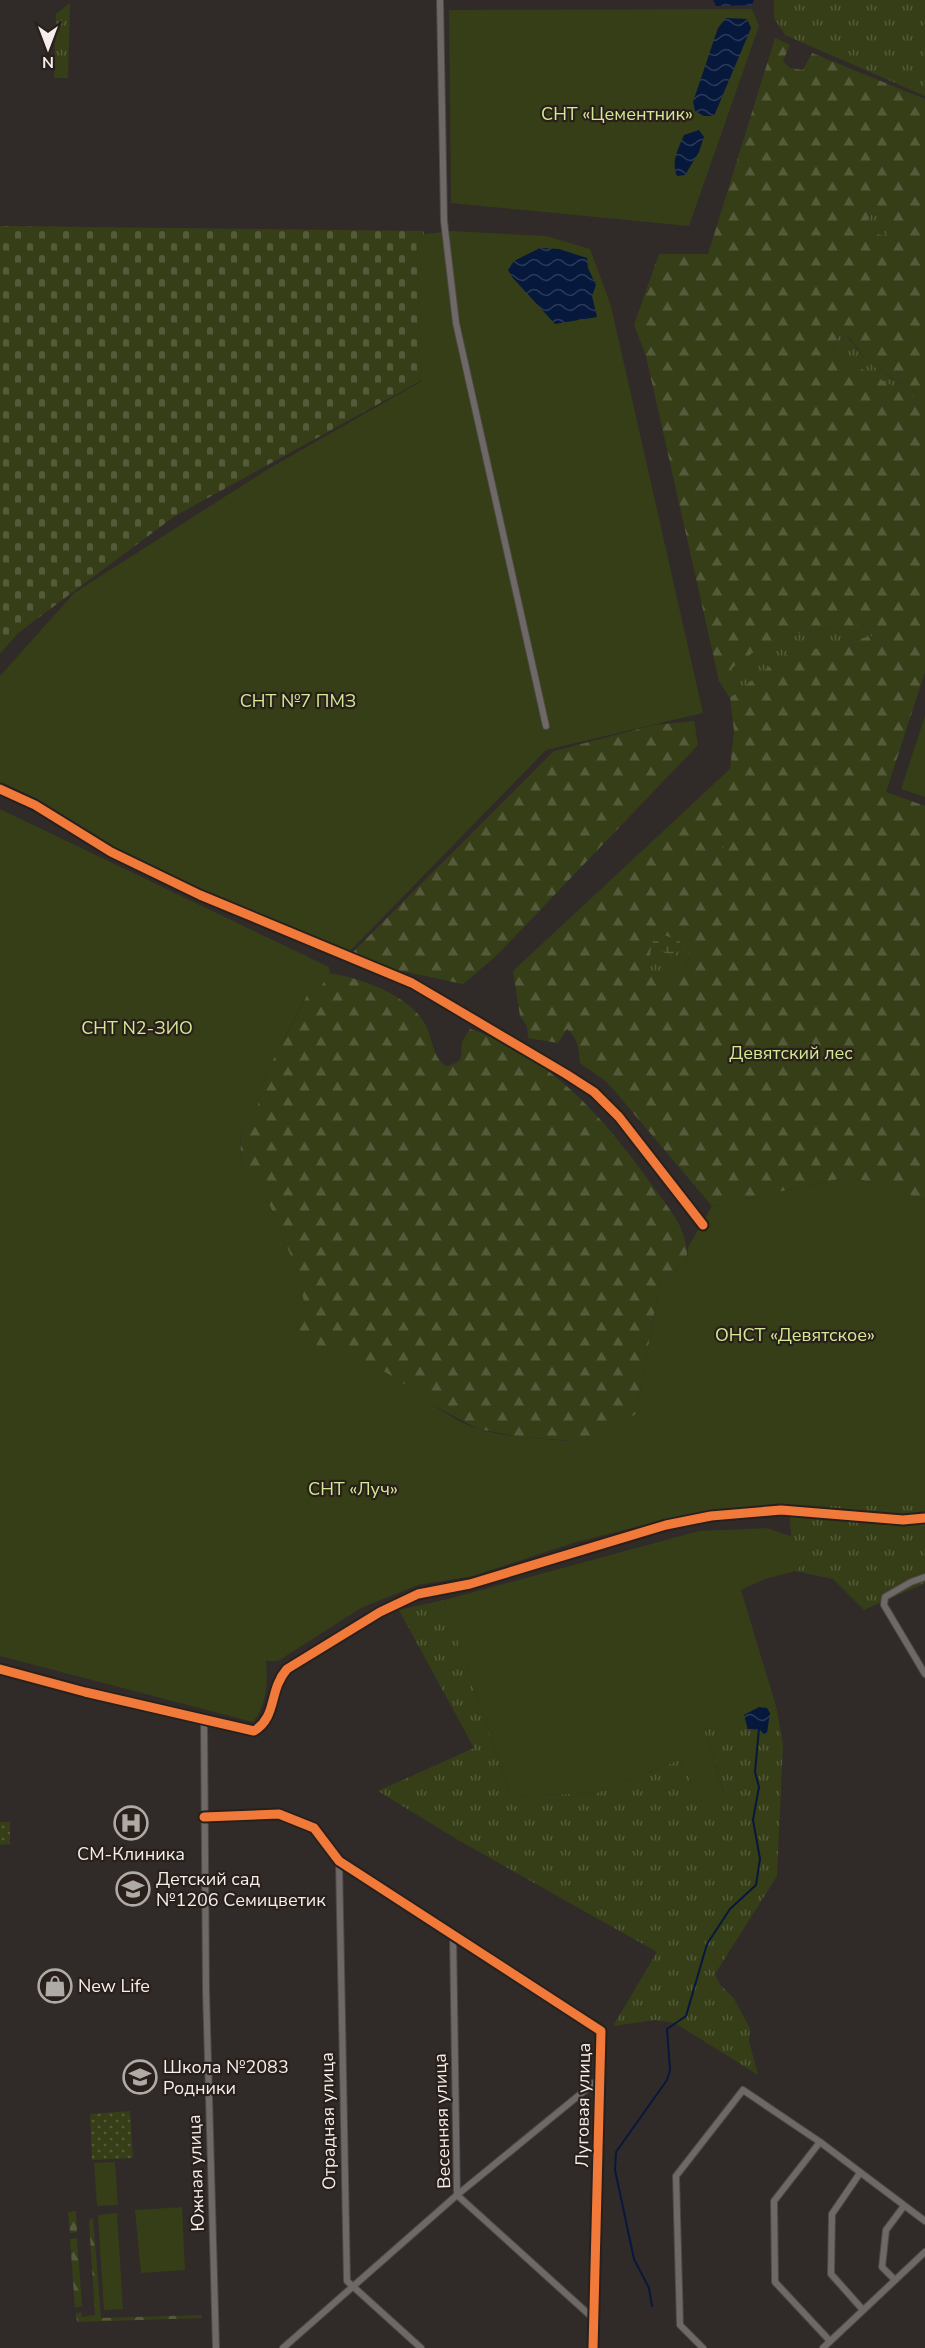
<svg xmlns="http://www.w3.org/2000/svg" width="925" height="2348" font-family="'Nunito Sans',sans-serif">
<defs>
<pattern id="grass-tufts" width="24" height="20" patternUnits="userSpaceOnUse" patternTransform="scale(1.5)"><rect width="24" height="20" fill="#363e18"/><path d="M3 7l-1-3M5 7V3M7 7l1-3M15 17l-1-3M17 17v-4M19 17l1-3" fill="none" stroke="#545a3a"/></pattern>
<pattern id="forest-firs" width="22" height="20" patternUnits="userSpaceOnUse" patternTransform="scale(1.5)"><rect width="22" height="20" fill="#363e18"/><path d="M5 1l3.5 6h-7zM16 11l3.5 6h-7z" fill="#545a3a"/></pattern>
<pattern id="wetland-marsh" width="20" height="14" patternUnits="userSpaceOnUse" patternTransform="scale(1.5)"><rect width="20" height="14" fill="#363e18"/><path d="M1 5h8M5 5V1M11 12h8M15 12V8" fill="none" stroke="#545a3a"/></pattern>
<pattern id="cemetery-stones" width="16" height="16" patternUnits="userSpaceOnUse" patternTransform="scale(1.5)"><rect width="16" height="16" fill="#363e18"/><path d="M2 7V4a2 2 0 0 1 4 0v3zM10 15v-3a2 2 0 0 1 4 0v3z" fill="#545a3a"/></pattern>
<pattern id="park-dots" width="8" height="8" patternUnits="userSpaceOnUse" patternTransform="scale(1.5)"><rect width="8" height="8" fill="#363e18"/><path d="M2 2h.1M6 6h.1" fill="none" stroke="#545a3a" stroke-width="1.8" stroke-linecap="round"/></pattern>
<pattern id="water-waves" width="16" height="10" patternUnits="userSpaceOnUse" patternTransform="scale(1.5)"><rect width="16" height="10" fill="#06183c"/><path d="M0 5q4-4 8 0t8 0" fill="none" stroke="#2b3a58"/></pattern>
</defs>
<rect width="100%" height="100%" fill="#302b28"/>
<!-- grass -->
<g fill="url(#grass-tufts)">
<polygon points="774,0 925,0 925,96 785,35 774,18"/>
<polygon points="70,3 68,78 54,78 56,14"/>
<path d="M887 211 892 215C893 224 891 230 883 236L871 231 866 223 871 215Z"/>
<path d="M841 334C854 339 854 349 864 357 881 374 905 385 925 398V404L833 354 834 343Z"/>
<path d="M851 625H873L881 634 782 656 730 698 719 681C757 638 797 631 851 625Z"/>
<polygon points="713,834 720,838 724,848 716,856 705,848 702,838"/>
<polygon points="682,946 687,949 689,956 685,972 669,980 649,970 651,948 674,955"/>
<polygon points="925,1500 925,1583 864,1610 833,1579 795,1571 804,1562 791,1536 789,1506 911,1505"/>
<polygon points="444,1600 511,1796 596,1793 679,1760 703,1803 724,1793 704,1730 776,1706 783,1744 777,1876 715,1974 721,1986 733,1997 750,2028 749,2041 758,2075 675,2023 655,2020 613,2026 657,1952 458,1840 378,1791 474,1748 399,1610"/>
</g>
<!-- forest -->
<g fill="url(#forest-firs)" fill-rule="evenodd">
<path d="M775 38 790 45 783 61 790 68 803 70 812 53 925 99V398L875 367 863 356 850 338 841 334 834 343 833 353 925 404V672L886 792 925 806V1200L855 1178H844L712 1206 607 1082 580 1063C579 1049 578 1038 567 1029L558 1043 528 1038 527 1026 520 1016 513 971 730 769 734 730 730 698 782 656 881 634 873 625C815 625 759 636 719 681L646 356 634 325 659 254H708ZM887 211 892 215C893 224 891 230 883 236L871 231 866 223 871 215ZM713 835 720 838 724 848 716 856 705 848 702 839ZM682 946 687 949 689 957 685 972 669 980 649 970 651 948 674 956Z"/>
<polygon points="694,721 698,745 495,957 463,984 392,969 353,952 554,751 654,725"/>
<path d="M330 973C362 979 406 994 424 1022 433 1036 432 1060 447 1066 466 1061 460 1056 462 1043 463 1038 468 1032 470 1029 549 1054 608 1122 654 1188 671 1211 689 1231 687 1261L660 1283 636 1414 588 1446 563 1440 521 1437 478 1429 435 1406 381 1370 290 1336 306 1312 290 1255 267 1199 240 1165 241 1126 256 1111 267 1071 307 995 319 989Z"/>
<polygon points="76,2211 77,2232 70,2233 68,2212"/>
<polygon points="93,2218 101,2318 202,2315 202,2318 77,2322 76,2313 81,2312 82,2317 95,2315 89,2221"/>
<polygon points="77,2238 82,2306 75,2308 70,2239"/>
</g>
<!-- wetland -->
<polygon fill="url(#wetland-marsh)" points="659,933 680,941 679,949 674,956 651,948 654,937"/>
<!-- cemetery -->
<polygon fill="url(#cemetery-stones)" points="0,226 424,231 424,379 175,516 18,633 0,654"/>
<!-- park -->
<g fill="url(#park-dots)">
<polygon points="0,1822 10,1822 10,1844 0,1845"/>
<polygon points="130,2111 133,2158 92,2160 90,2114"/>
</g>
<!-- garden -->
<g fill="#363e18">
<polygon points="752,9 759,26 689,226 451,203 449,10"/>
<polygon points="453,231 546,236 590,249 611,306 703,713 546,750 350,951 140,866 0,790 0,676 74,593 268,469 422,381 416,235"/>
<polygon points="925,716 925,797 901,789"/>
<path d="M0 809 329 967 330 973 319 989 306 996 267 1071 256 1111 241 1126 240 1165 267 1199 298 1273 306 1312 290 1336C320 1347 353 1356 381 1370 414 1387 443 1418 479 1429 514 1440 553 1437 588 1445L636 1414 660 1283 687 1261 688 1247 712 1206 844 1178H855L925 1200V1500L912 1505 789 1506 684 1515 576 1542 473 1576 418 1585 361 1608 278 1661H266C268 1680 267 1706 253 1722L0 1656Z"/>
<polygon points="767,1528 793,1537 804,1562 795,1571 765,1579 741,1590 776,1706 704,1730 724,1794 703,1803 679,1760 596,1793 511,1796 444,1600 699,1531"/>
<polygon points="115,2162 118,2205 97,2206 94,2163"/>
<polygon points="182,2207 185,2270 141,2273 135,2210"/>
<polygon points="117,2213 123,2309 104,2310 98,2215"/>
</g>
<!-- water -->
<g fill="url(#water-waves)">
<polygon points="713,0 754,0 752,5 716,6"/>
<polygon points="726,18 747,19 751,28 714,116 704,116 695,111 693,102 718,28"/>
<path d="M699 130 704 137 699 152 685 175 677 176C671 162 678 149 684 135Z"/>
<polygon points="540,248 559,249 587,258 588,268 596,285 592,296 597,317 555,324 512,277 508,270 514,261"/>
<polygon points="759,1707 767,1708 770,1713 767,1733 764,1734 759,1729 748,1730 744,1715"/>
</g>
<g fill="none" stroke-linecap="round" stroke-linejoin="round">
<!-- stream -->
<polyline stroke="#06183c" stroke-width="2" points="652,2306 649,2288 634,2259 615,2170 616,2152 667,2080 670,2070 667,2029 686,2016 707,1944 730,1909 756,1885 760,1859 753,1820 759,1787 755,1772 759,1728"/>
<defs>
<g id="minor">
<polyline points="440,0 444,221 456,323 546,726"/>
<polyline points="0,789 35,805 111,852 200,895 412,983 566,1074 594,1092 619,1117 703,1225"/>
<polyline points="925,1577 911,1582 885,1597 884,1605 925,1674"/>
<path d="M0 1669 85 1692 254 1731C278 1716 268 1691 287 1669L380 1612 418 1594 470 1584 666 1525 711 1516 781 1510 903 1520 925 1518"/>
<polyline points="204,1721 206,1990 216,2348"/>
<polyline points="204,1817 279,1814 314,1828 339,1861 601,2031 593,2348"/>
<polyline points="339,1861 347,2281 421,2348"/>
<polyline points="453,1934 457,2195 594,2319"/>
<polyline points="820,2142 774,2201 775,2282 830,2341"/>
<polyline points="860,2173 832,2214 831,2274 863,2310"/>
<polyline points="895,2280 882,2267 886,2230 904,2206"/>
<polyline points="283,2348 457,2195 600,2078"/>
<polyline points="703,2348 680,2325 676,2176 743,2090 820,2142 925,2221"/>
<polyline points="823,2348 925,2252"/>
</g>
</defs>
<!-- minor casing -->
<use href="#minor" stroke="#4c4845" stroke-width="8"/>
<!-- minor -->
<use href="#minor" stroke="#6e6967" stroke-width="6"/>
<defs>
<g id="cycleway">
<polyline points="0,789 35,805 111,852 200,895 412,983 566,1074 594,1092 619,1117 703,1225"/>
<path d="M0 1669 85 1692 254 1731C278 1716 268 1691 287 1669L380 1612 418 1594 470 1584 666 1525 711 1516 781 1510 903 1520 925 1518"/>
<polyline points="204,1817 279,1814 314,1828 339,1861 601,2031 593,2348"/>
</g>
</defs>
<!-- cycleway casing -->
<use href="#cycleway" stroke="#2a201b" stroke-width="13"/>
<!-- cycleway -->
<use href="#cycleway" stroke="#f17a3a" stroke-width="9"/>
</g>
<!-- icons -->
<defs>
<symbol id="hospital-ring" viewBox="-11 -11 22 22"><circle r="9.5" fill="#2a201b" stroke="#b0aaa7" stroke-width="1.5"/><path d="M-5-5h3v3.5h4V-5h3V5h-3V1.5h-4V5h-3Z" fill="#b0aaa7"/></symbol>
<symbol id="school-ring" viewBox="-11 -11 22 22"><circle r="9.5" fill="#2a201b" stroke="#b0aaa7" stroke-width="1.5"/><path d="M0-5L7-2L0 1L-7-2ZM-4 1L0 2.5L4 1V4Q0 6-4 4Z" fill="#b0aaa7"/></symbol>
<symbol id="shop-ring" viewBox="-11 -11 22 22"><circle r="9.5" fill="#2a201b" stroke="#b0aaa7" stroke-width="1.5"/><path d="M-5-2.5h2.3a2.7 3.5 0 0 1 5.4 0H5L5.5 6h-11ZM-1.5-2.5h3a1.5 2.3 0 0 0-3 0Z" fill="#b0aaa7"/></symbol>
</defs>
<g fill-rule="evenodd">
<use href="#hospital-ring" x="112" y="1804" width="38" height="38"/>
<use href="#school-ring" x="114" y="1870" width="38" height="38"/>
<use href="#shop-ring" x="36" y="1967" width="38" height="38"/>
<use href="#school-ring" x="121" y="2058" width="38" height="38"/>
</g>
<g text-anchor="middle" stroke-width="4.5" stroke-linejoin="round" paint-order="stroke">
<!-- park labels -->
<g font-size="18" fill="#d4e993" stroke="#2a201b">
<text x="617" y="120">СНТ «Цементник»</text>
<text x="298" y="707">СНТ №7 ПМЗ</text>
<text x="137" y="1034">СНТ N2-ЗИО</text>
<text x="791" y="1059">Девятский лес</text>
<text x="795" y="1341">ОНСТ «Девятское»</text>
<text x="353" y="1495">СНТ «Луч»</text>
</g>
<!-- poi labels -->
<g font-size="18" fill="#f5eeeb" stroke="#2a201b" text-anchor="start">
<text x="131" y="1860" text-anchor="middle">СМ-Клиника</text>
<text x="156" y="1885">Детский сад<tspan x="156" dy="21">№1206 Семицветик</tspan></text>
<text x="78" y="1992">New Life</text>
<text x="163" y="2073">Школа №2083<tspan x="163" dy="21">Родники</tspan></text>
</g>
<!-- street labels -->
<g font-size="18" fill="#f5eeeb" stroke="#2a201b">
<text transform="translate(583 2105) rotate(-89)" y="6">Луговая улица</text>
<text transform="translate(328 2121) rotate(-91)" y="6">Отрадная улица</text>
<text transform="translate(442 2121) rotate(-92)" y="6">Весенняя улица</text>
<text transform="translate(196 2173) rotate(-92)" y="6">Южная улица</text>
</g>
</g>
<!-- north arrow -->
<g transform="translate(48 48) rotate(180)" stroke="#2a201b" stroke-width="4.5" paint-order="stroke">
<path d="M0-4.5L10 22L0 15L-10 22Z" fill="#f5eeeb"/>
<text y="-9" font-size="16" font-weight="bold" text-anchor="middle" fill="#f5eeeb">N</text>
</g>
</svg>
